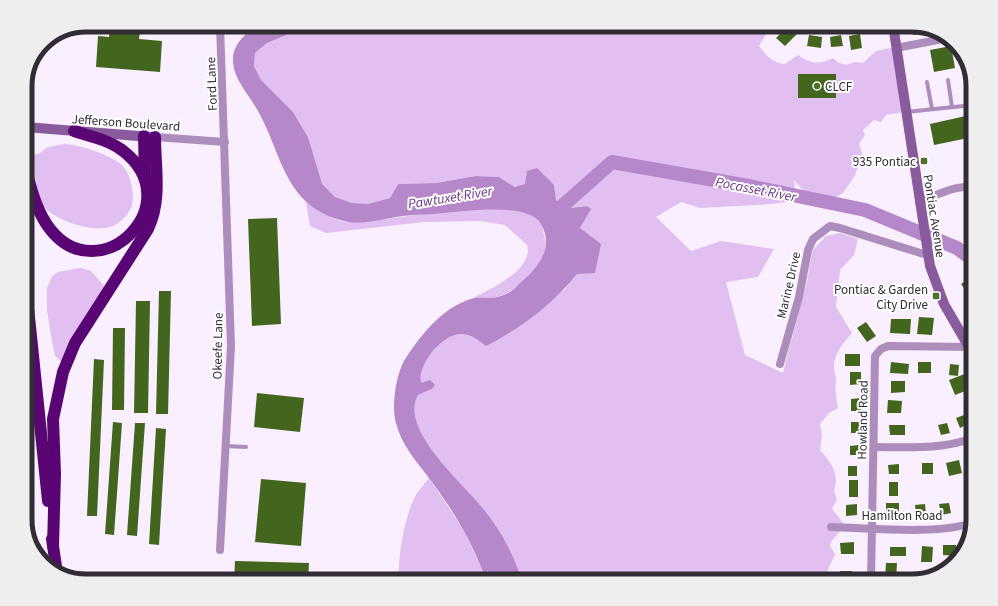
<svg xmlns="http://www.w3.org/2000/svg" width="998" height="606" font-family="'Source Sans 3',sans-serif">
<rect width="100%" height="100%" fill="#f9effe"/>
<!-- green -->
<g fill="#e1bff1">
<path d="M300 25H765L768 31 759 46C767 56 772 63 785 64L798 55C810 64 820 65 833 58L839 63 846 65 855 62 863 63 876 51 895 47 904 112 886 115 881 122 874 120 863 130 865 135 859 144 863 156 854 177 843 193 836 197 824 202 808 196 794 180 796 201 771 204 700 208 681 202 656 217 691 251 721 241 774 249 758 277 726 282 745 355 783 373 807 281 812 251 826 236 840 233 858 239 854 255 840 270 836 307 852 333C843 343 833 355 834 369 834 373 837 377 836 381 835 391 836 398 838 408L829 413 820 424 822 435 820 450C831 463 840 473 834 491L837 499 832 509 845 525 831 542 830 546 835 554 827 572 832 581H522C514 554 499 527 481 506 462 482 399 429 418 395L432 389 421 383C417 365 442 334 461 334 471 334 478 340 486 345L564 290 577 274 580 229 587 206 570 208 556 200 554 185H525L515 187 499 177 476 176 436 183 398 184 390 198 368 204 352 203 335 197 321 184 308 137 293 112 261 80 254 66 255 53 267 43 284 36Z"/>
<path d="M65 144C80 145 111 155 122 165 130 173 135 194 132 205 130 212 123 220 117 224 98 236 52 221 40 202 38 198 31 176 30 170 30 166 33 160 33 155L40 153 48 147Z"/>
<path d="M306 202C318 209 333 221 347 222 384 224 518 191 541 223 543 226 543 232 544 235 548 247 543 259 536 269 533 274 527 278 523 281 505 296 497 300 473 298 491 288 534 270 527 245L505 225 480 221 424 222 326 233 310 226Z"/>
<polygon points="81,268 91,271 106,288 63,363 55,356 52,341 47,311 47,288 52,276 58,272"/>
<path d="M429 478 465 532 487 581H399C397 558 405 513 417 493 421 488 425 483 429 478Z"/>
</g>
<!-- water -->
<path fill="#b688ca" d="M256 25H300L284 36 267 43 255 53 254 66 261 80 293 112 308 137 322 184 335 197 352 203 368 204 390 198 398 184 436 183 476 176 499 177 515 187 525 184 527 171 537 168 554 185 556 200 570 208 587 206 591 209 580 228 601 244 595 273 577 274C552 305 521 328 486 346 478 340 471 334 461 334 442 334 417 365 421 383L430 380 435 385 432 389 418 395C399 429 462 482 481 506 499 527 514 554 522 581H487C480 565 473 547 464 531 454 513 441 494 429 478 416 461 401 444 396 423 391 407 396 375 404 361 415 343 432 321 450 309 456 305 468 299 475 298 487 297 493 300 506 294 511 292 516 287 520 283 537 269 555 248 541 224 528 202 466 211 444 213 431 215 417 214 403 216 385 218 362 226 344 221 284 206 283 156 258 111 249 94 232 78 233 58 234 43 246 34 256 25Z"/>
<g fill="none" stroke-linecap="round" stroke-linejoin="round">
<!-- river -->
<polyline stroke="#b688ca" stroke-width="14" points="550,217 612,162 754,187 865,210 957,248 973,260"/>
</g>
<!-- building -->
<g fill="#44651d">
<polygon points="110,25 141,25 139,39 162,41 160,72 96,67 98,36 109,37"/>
<polygon points="789,25 794,25 800,31 785,46 776,38"/>
<polygon points="911,25 925,29 926,33 913,35"/>
<polygon points="860,34 862,48 851,50 849,36"/>
<polygon points="809,35 822,37 821,48 807,46"/>
<polygon points="841,35 843,46 831,47 830,37"/>
<polygon points="951,46 955,68 934,72 930,50"/>
<rect x="798" y="74" width="38" height="24"/>
<polygon points="972,78 973,91 968,92 965,80"/>
<polygon points="970,115 973,137 934,145 930,124"/>
<polygon points="277,218 281,324 252,326 248,219"/>
<polygon points="973,227 973,244 965,239"/>
<polygon points="973,276 973,301 961,284"/>
<polygon points="159,291 171,291 168,414 156,414"/>
<polygon points="136,301 150,301 148,413 134,413"/>
<polygon points="919,317 934,318 932,335 917,334"/>
<polygon points="891,319 911,319 910,334 890,333"/>
<polygon points="866,322 876,336 867,342 857,328"/>
<polygon points="113,328 125,328 124,410 112,410"/>
<rect x="845" y="354" width="15" height="12"/>
<polygon points="94,359 104,360 97,516 87,516"/>
<polygon points="891,362 909,364 908,374 890,373"/>
<rect x="918" y="362" width="13" height="11"/>
<polygon points="950,364 959,365 958,376 949,375"/>
<polygon points="850,372 861,372 861,384 850,385"/>
<polygon points="967,373 973,388 955,395 949,380"/>
<polygon points="891,381 905,381 905,392 891,393"/>
<polygon points="257,393 304,398 300,432 254,427"/>
<polygon points="861,398 861,411 851,411 851,399"/>
<polygon points="888,400 902,401 901,413 887,413"/>
<polygon points="964,415 968,424 960,428 956,418"/>
<polygon points="113,422 122,423 114,535 105,534"/>
<rect x="851" y="422" width="10" height="11"/>
<polygon points="135,423 145,423 137,536 127,535"/>
<polygon points="947,423 950,433 941,435 938,425"/>
<polygon points="889,425 905,425 905,435 890,435"/>
<polygon points="156,428 166,429 159,545 149,544"/>
<polygon points="859,445 859,455 850,455 850,446"/>
<polygon points="973,453 973,466 970,467 965,457"/>
<polygon points="959,460 962,473 949,476 946,463"/>
<rect x="922" y="463" width="11" height="11"/>
<polygon points="899,464 899,474 889,474 888,465"/>
<rect x="848" y="466" width="9" height="10"/>
<polygon points="261,479 306,483 301,546 255,542"/>
<rect x="849" y="480" width="9" height="17"/>
<rect x="889" y="482" width="9" height="14"/>
<polygon points="973,497 973,510 968,512 964,502"/>
<rect x="886" y="503" width="13" height="12"/>
<polygon points="949,503 951,513 941,515 939,504"/>
<polygon points="857,504 857,515 846,516 846,505"/>
<polygon points="925,504 926,515 916,515 915,505"/>
<polygon points="854,542 854,554 841,554 840,543"/>
<polygon points="943,545 956,545 956,556 943,555"/>
<polygon points="922,546 933,547 932,562 921,562"/>
<rect x="890" y="547" width="16" height="9"/>
<polygon points="235,561 309,563 308,581 234,581"/>
<polygon points="886,563 897,563 896,579 885,578"/>
<rect x="840" y="571" width="12" height="9"/>
</g>
<g fill="none" stroke-linecap="round" stroke-linejoin="round">
<!-- lane -->
<g stroke="#ad8dbb" stroke-width="4">
<polyline points="948,80 952,107"/>
<polyline points="927,82 932,109"/>
<polyline points="906,112 973,105"/>
<polyline points="226,446 246,447"/>
</g>
<!-- street -->
<g stroke="#ad8dbb" stroke-width="8">
<polyline points="896,48 948,38"/>
<polyline points="155,137 225,142"/>
<path d="M919 202C932 197 959 183 973 188"/>
<polyline points="780,364 799,297 808,250 813,239 830,226 840,228 927,255"/>
<path d="M874 447C907 447 941 450 973 438"/>
<path d="M831 527C871 528 936 535 972 523"/>
<polyline points="220,550 231,346 220,25"/>
<polyline points="871,581 875,356 881,349 888,346 968,347"/>
</g>
<!-- secondary -->
<g stroke="#895b9d" stroke-width="10">
<polyline points="893,25 930,266 944,304 973,354"/>
<polyline points="25,127 151,137"/>
</g>
<!-- highway -->
<g stroke="#590674" stroke-width="12">
<polyline points="144,136 145,179"/>
<path d="M25 167C31 188 36 211 50 229 100 293 192 203 122 150 108 140 90 136 74 131"/>
<polyline points="25,278 48,501"/>
<polyline points="25,522 26,525"/>
<polyline points="52,539 57,573"/>
<path d="M53 546 55 474 53 419 63 372 75 343 148 229C162 200 155 167 155 137"/>
</g>
</g>
<!-- markers -->
<g fill="#4e7129" stroke="#fff" stroke-width="1.5">
<circle cx="817" cy="86" r="4"/>
<rect x="920" y="157" width="8" height="8" rx="2"/>
<rect x="932" y="292" width="8" height="8" rx="2"/>
</g>
<g text-anchor="middle" stroke-width="4" stroke-linejoin="round" paint-order="stroke">
<!-- street labels -->
<g font-size="13" fill="#322c35" stroke="#fff">
<text transform="translate(211 84) rotate(-92)" y="5">Ford Lane</text>
<text transform="translate(126 122) rotate(4)" y="5">Jefferson Boulevard</text>
<text transform="translate(935 216) rotate(81)" y="5">Pontiac Avenue</text>
<text transform="translate(788 285) rotate(-77)" y="5">Marine Drive</text>
<text transform="translate(217 346) rotate(-89)" y="5">Okeefe Lane</text>
<text transform="translate(862 420) rotate(-89)" y="5">Howland Road</text>
<text x="902" y="520">Hamilton Road</text>
</g>
<!-- poi labels -->
<g font-size="13" fill="#322c35" stroke="#fff" text-anchor="end">
<text x="825" y="91" text-anchor="start">CLCF</text>
<text x="916" y="166">935 Pontiac</text>
<text x="928" y="294">Pontiac &amp; Garden<tspan x="928" dy="15">City Drive</tspan></text>
</g>
<!-- water labels -->
<g font-size="14" font-style="italic" fill="#6d3484" stroke="#fff">
<text transform="translate(756 189) rotate(11)" y="5">Pocasset River</text>
<text transform="translate(450 197) rotate(-9)" y="5">Pawtuxet River</text>
</g>
</g>
<!-- crop -->
<path d="M0 0H998V606H0ZM86 32H912A54 54 0 0 1 966 86V520A54 54 0 0 1 912 574H86A54 54 0 0 1 32 520V86A54 54 0 0 1 86 32Z" fill="#efeeef" fill-rule="evenodd"/>
<path fill="none" stroke="#322c35" stroke-width="5" d="M86 32H912A54 54 0 0 1 966 86V520A54 54 0 0 1 912 574H86A54 54 0 0 1 32 520V86A54 54 0 0 1 86 32Z"/>
</svg>
